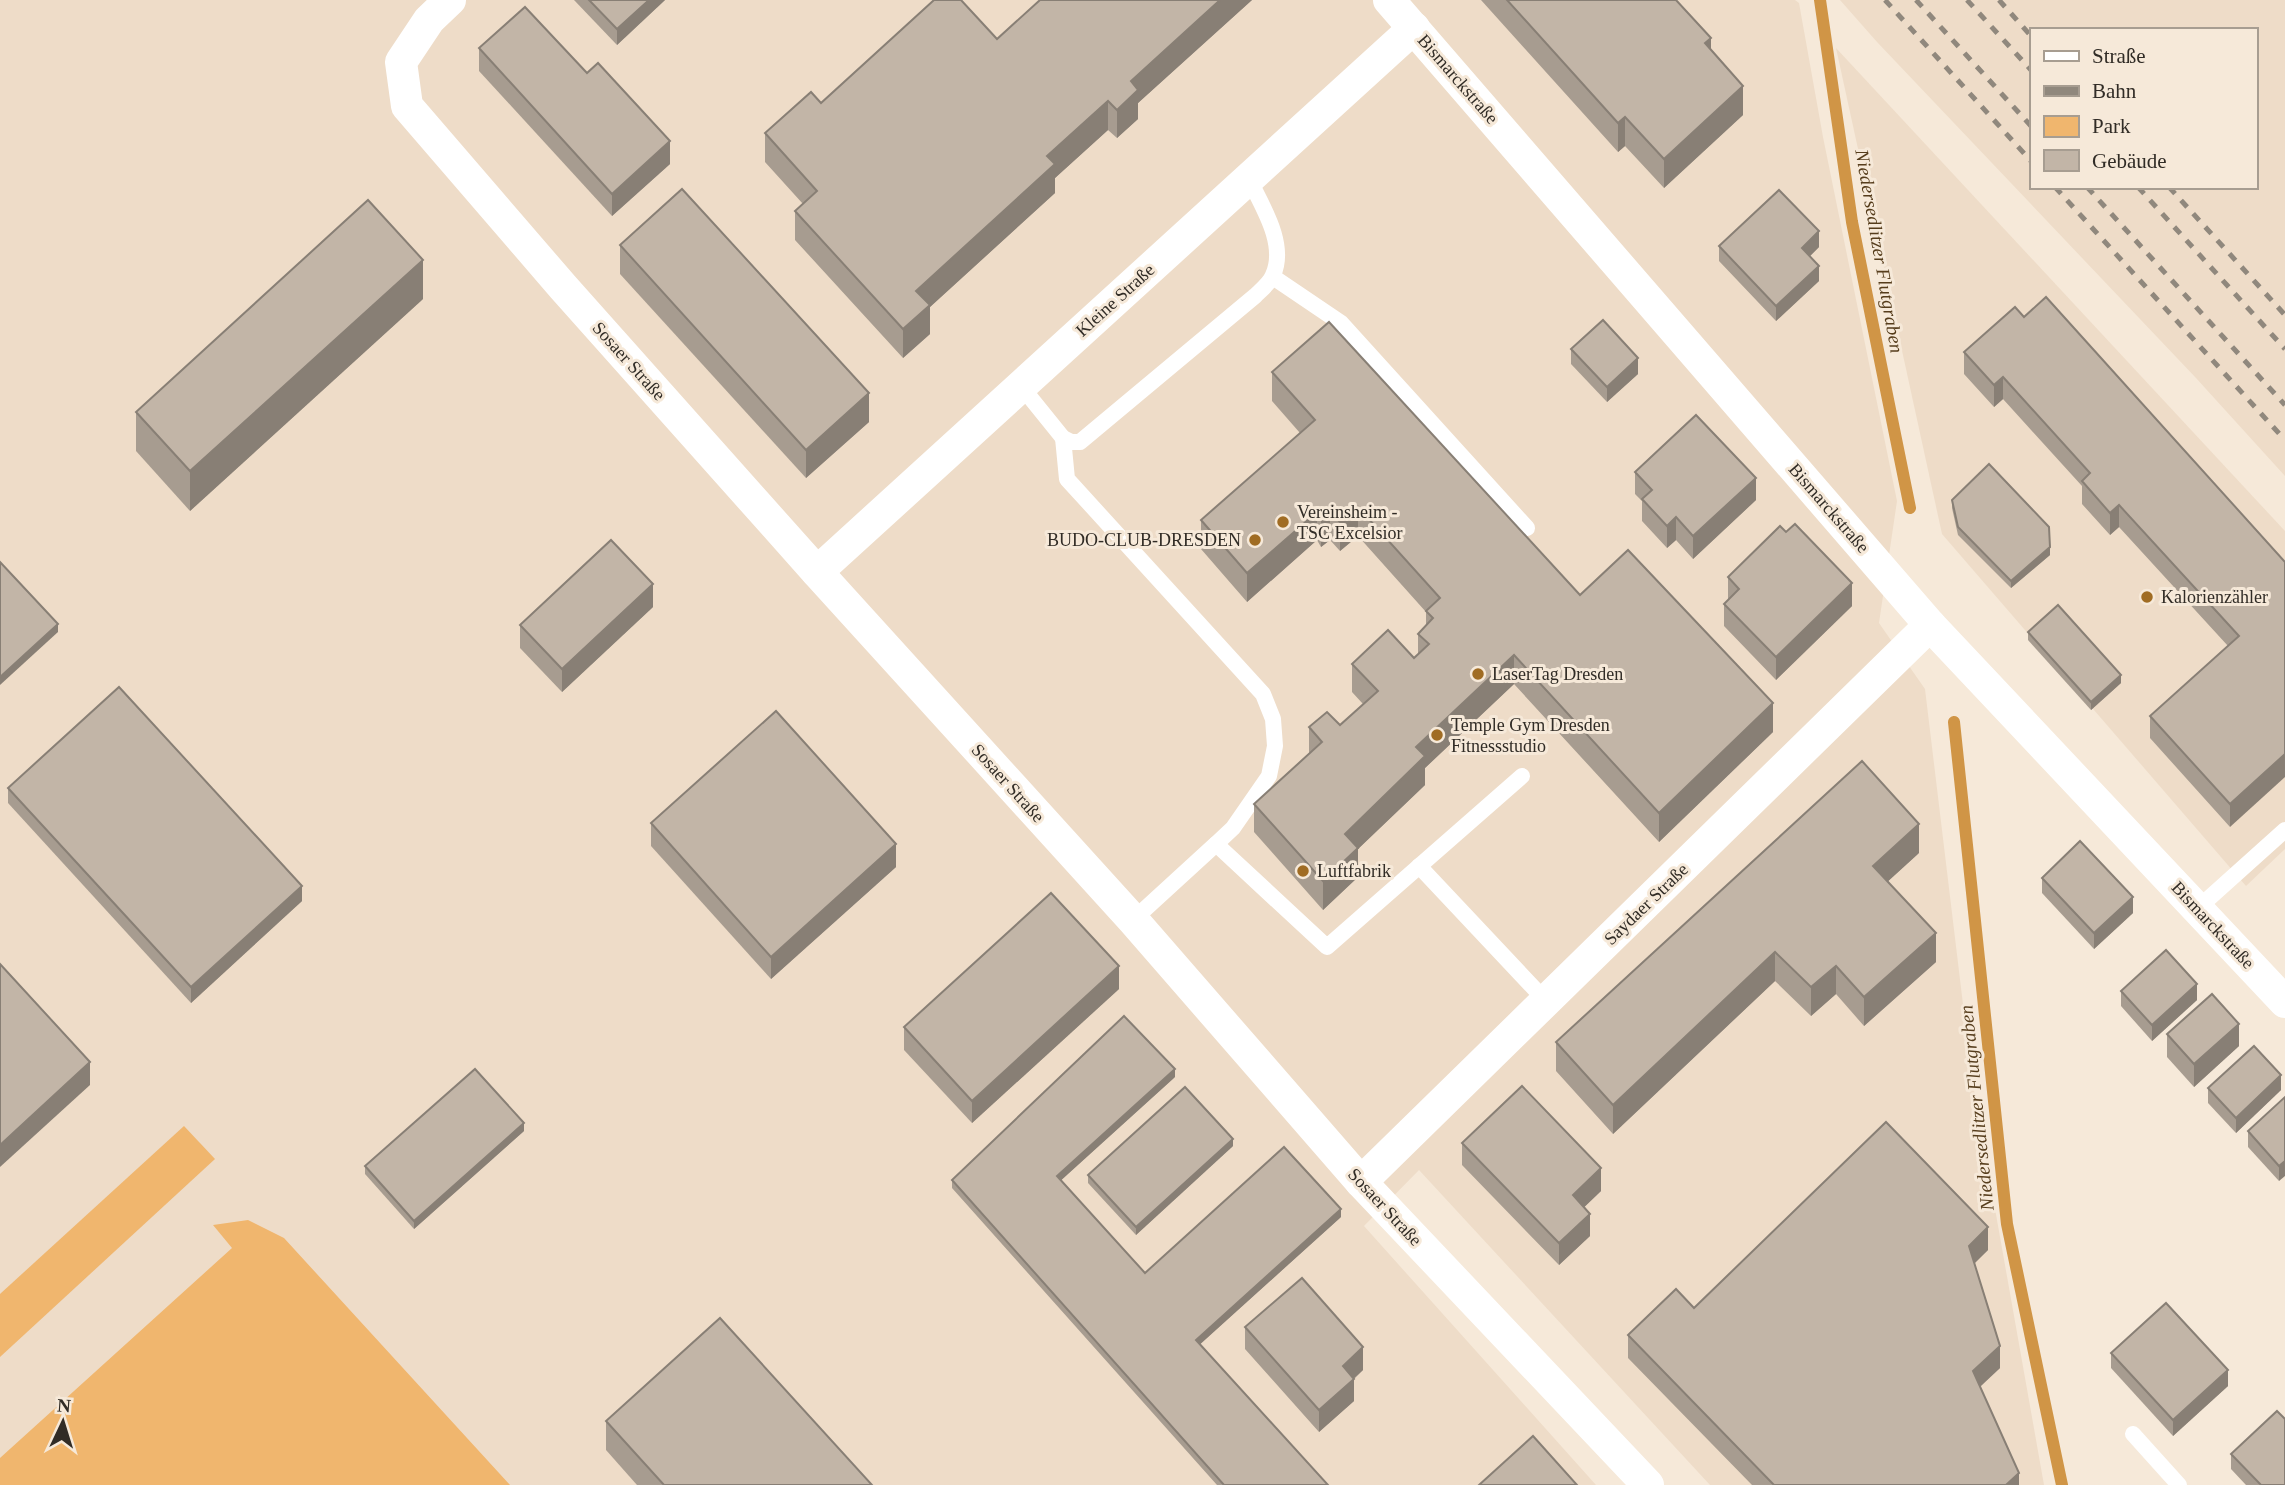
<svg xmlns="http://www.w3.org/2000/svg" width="2285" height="1485" font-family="'Times New Roman',serif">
<rect width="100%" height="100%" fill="#f6e9d9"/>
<!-- built -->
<g fill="#eedcc8" fill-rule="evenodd">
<polygon points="0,0 1795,0 1799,3 1823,137 1897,501 1879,623 1925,689 1972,1079 2044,1485 1710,1485 1419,1170 1364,1226 1596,1485 0,1485"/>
<path d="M1840 0H2285V476L2196 378 1877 42ZM2031 30H2255V187H2031Z"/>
<polygon points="1836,48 2285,531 2285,849 2246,886 1942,534"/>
</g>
<!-- green -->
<g fill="#f0b66e">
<polygon points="184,1126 215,1159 0,1357 0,1294"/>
<polygon points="248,1220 284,1238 510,1485 0,1485 0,1458 232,1248 213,1225"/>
</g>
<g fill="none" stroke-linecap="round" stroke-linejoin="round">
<!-- stream -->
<g stroke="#d09546" stroke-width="12">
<polyline points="1820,0 1852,222 1910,508"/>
<polyline points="1954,722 2007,1224 2062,1485"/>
</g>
<!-- lane -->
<g stroke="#fff" stroke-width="16">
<polyline points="1273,277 1341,323 1527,528"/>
<path d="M1021 386 1063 438 1071 442H1080L1255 296C1261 290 1270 283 1273 275 1287 244 1262 206 1249 179"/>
<polyline points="1063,438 1067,479 1263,694 1273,719 1275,746 1269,776 1233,828 1216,844"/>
<polyline points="1419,866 1546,1001"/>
<polyline points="2197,909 2285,830"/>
<polyline points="1133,920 1216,844 1327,947 1522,776"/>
<polyline points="2133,1434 2179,1485"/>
</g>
<!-- street -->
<g stroke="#fff" stroke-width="32">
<polyline points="450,0 429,20 401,62 407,106 563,287 817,572 1133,920 1361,1182 1648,1485"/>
<polyline points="1389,0 1930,625 2285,1002"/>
<polyline points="817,572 1414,28"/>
<polyline points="1361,1182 1930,625"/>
</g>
<!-- rail -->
<g stroke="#90887d" stroke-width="5" stroke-dasharray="9 9" stroke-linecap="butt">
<polyline points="1885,0 2031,161"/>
<polyline points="1916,0 2031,126"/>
<polyline points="1967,0 2031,70"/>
<polyline points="1999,0 2031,36"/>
<polyline points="2055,187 2285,440"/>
<polyline points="2087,187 2285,405"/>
<polyline points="2138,187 2285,349"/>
<polyline points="2169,187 2285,315"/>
</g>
</g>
<!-- wall -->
<g fill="#a79c90">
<polygon points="574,0 665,0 617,45"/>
<polygon points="1040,0 1252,0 1138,103 1138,119 1117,138 1108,130 1055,178 1055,193 930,307 930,334 903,358 795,240 795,211 803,204 765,162 765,133 821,103 997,39"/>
<polygon points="1481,0 1676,0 1711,49 1743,115 1664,188 1625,146 1618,152"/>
<polygon points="479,48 670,164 612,216 479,71"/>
<polygon points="620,245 869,422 806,478 620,274"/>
<polygon points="1719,246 1819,247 1810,256 1819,281 1776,321 1719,261"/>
<polygon points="423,299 190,511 136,451 136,412"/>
<polygon points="2024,317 2285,562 2230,827 2150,738 2150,716 2228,646 2119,527 2110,535 2082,504 2082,486 2003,399 1994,407 1964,374 1964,352"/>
<polygon points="1571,349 1638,374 1607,402 1571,364"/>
<polygon points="1272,372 1580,595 1773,732 1659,842 1514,684 1425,768 1425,785 1358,849 1358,877 1323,910 1254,832 1254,804 1309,753 1309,727 1340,725 1363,704 1352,692 1352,664 1414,658 1418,654 1418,634 1426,625 1426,612 1358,536 1340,551 1330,540 1321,547 1317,540 1247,602 1201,549 1201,520 1300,433 1272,401"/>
<polygon points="1635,472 1756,500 1693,559 1676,540 1667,548 1642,521 1642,501 1635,494"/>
<polygon points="1952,500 2050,555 2011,588 1958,535 1952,508"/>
<polygon points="1786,532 1852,606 1776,680 1724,626 1724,604 1728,600 1728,577"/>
<polygon points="653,607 562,692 520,648 520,625"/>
<polygon points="2028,632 2121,683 2091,710 2028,640"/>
<polygon points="8,788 302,901 191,1003 8,803"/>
<polygon points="651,823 896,867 771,979 651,846"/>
<polygon points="1919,853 1888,881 1936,962 1864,1026 1836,994 1811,1016 1775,981 1613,1134 1556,1071 1556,1042"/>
<polygon points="2042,878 2133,913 2094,949 2042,893"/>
<polygon points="1119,989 972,1123 904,1050 904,1027"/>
<polygon points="2121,991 2197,1000 2152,1041 2121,1006"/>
<polygon points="2167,1034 2239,1046 2194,1087 2167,1057"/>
<polygon points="1175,1077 1061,1180 1145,1273 1341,1217 1200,1344 1328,1485 1217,1485 952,1188 952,1180"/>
<polygon points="2208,1088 2281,1090 2236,1133 2208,1103"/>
<polygon points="2285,1097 2279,1181 2248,1147 2248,1131"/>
<polygon points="524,1131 414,1229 365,1174 365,1166"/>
<polygon points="1462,1143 1601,1191 1584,1207 1590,1236 1559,1265 1462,1165"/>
<polygon points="1233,1146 1136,1235 1088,1183 1088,1175"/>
<polygon points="1988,1250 1974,1263 2000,1368 1980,1387 2019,1485 1752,1485 1628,1358 1628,1335 1694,1308"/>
<polygon points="1245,1327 1363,1370 1354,1379 1354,1401 1319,1432 1245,1349"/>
<polygon points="2111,1353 2228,1386 2173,1436 2111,1368"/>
<polygon points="606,1421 872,1485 637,1485 606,1450"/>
<polygon points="2231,1454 2285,1485 2246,1485 2231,1469"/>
</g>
<!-- shaded-wall -->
<g fill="#887f75">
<polygon points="649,0 665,0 617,45 617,29"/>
<polygon points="1220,0 1252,0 1138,103 1138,119 1117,138 1117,110 1131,81"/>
<polygon points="1711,38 1711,67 1705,43"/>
<polygon points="1743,86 1743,115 1664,188 1664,159"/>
<polygon points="1108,101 1108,130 1055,178 1055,193 930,307 930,334 903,358 903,329 916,291 1047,156"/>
<polygon points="1625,117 1625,146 1618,152 1618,123"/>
<polygon points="670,141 670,164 612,216 612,194"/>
<polygon points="1819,231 1819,247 1802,264 1802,248"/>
<polygon points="423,260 423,299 190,511 190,471"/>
<polygon points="1819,266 1819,281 1776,321 1776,306"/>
<polygon points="1638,358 1638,374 1607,402 1607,387"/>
<polygon points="2003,377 2003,399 1994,407 1994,385"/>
<polygon points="869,393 869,422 806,478 806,450"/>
<polygon points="1756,478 1756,500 1693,559 1693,536"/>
<polygon points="2119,505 2119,527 2110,535 2110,513"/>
<polygon points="1358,507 1358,536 1340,551 1340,522"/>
<polygon points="1330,511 1330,540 1321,547 1321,518"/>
<polygon points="1317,512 1317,540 1247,602 1247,573"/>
<polygon points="1676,517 1676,540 1667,548 1667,526"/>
<polygon points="2050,547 2050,555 2011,588 2011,581"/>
<polygon points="1852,583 1852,606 1776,680 1776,657"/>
<polygon points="653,584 653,607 562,692 562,669"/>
<polygon points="58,624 58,632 0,685 0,677"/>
<polygon points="1514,655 1514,684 1425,768 1425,785 1358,849 1358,877 1323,910 1323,881 1345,834 1416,747"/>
<polygon points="2121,675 2121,683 2091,710 2091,702"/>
<polygon points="1773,703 1773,732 1659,842 1659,813"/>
<polygon points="2285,754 2285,777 2230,827 2230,804"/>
<polygon points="1919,824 1919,853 1873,895 1873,866"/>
<polygon points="896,844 896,867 771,979 771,957"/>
<polygon points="302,886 302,901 191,1003 191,987"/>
<polygon points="2133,897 2133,913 2094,949 2094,933"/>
<polygon points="1936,933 1936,962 1864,1026 1864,997"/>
<polygon points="1775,952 1775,981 1613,1134 1613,1105"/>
<polygon points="1119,966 1119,989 972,1123 972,1101"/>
<polygon points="1836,966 1836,994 1811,1016 1811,987"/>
<polygon points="2197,984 2197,1000 2152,1041 2152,1025"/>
<polygon points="2239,1024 2239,1046 2194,1087 2194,1064"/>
<polygon points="90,1062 90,1085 0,1167 0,1145"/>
<polygon points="1175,1069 1175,1077 1057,1184 1057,1176"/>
<polygon points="2281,1075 2281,1090 2236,1133 2236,1118"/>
<polygon points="524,1123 524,1131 414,1229 414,1221"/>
<polygon points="1233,1139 1233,1146 1136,1235 1136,1227"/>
<polygon points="2285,1161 2285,1176 2279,1181 2279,1166"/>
<polygon points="1601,1168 1601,1191 1573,1218 1573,1195"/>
<polygon points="1341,1209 1341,1217 1196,1348 1196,1340"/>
<polygon points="1590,1214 1590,1236 1559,1265 1559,1243"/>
<polygon points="1988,1227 1988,1250 1969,1269 1969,1246"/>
<polygon points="2000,1346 2000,1368 1973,1393 1973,1371"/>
<polygon points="1363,1347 1363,1370 1343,1388 1343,1366"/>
<polygon points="2228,1370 2228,1386 2173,1436 2173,1420"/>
<polygon points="1354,1379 1354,1401 1319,1432 1319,1410"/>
<polygon points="2019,1473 2019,1485 2006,1485"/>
</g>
<!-- building -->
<g fill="#c2b5a7" stroke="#887f75" stroke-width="2">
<polygon points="589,0 649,0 617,29"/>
<polygon points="934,0 961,0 997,39 1040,0 1220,0 1131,81 1138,90 1117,110 1108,101 1047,156 1055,164 916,291 930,305 903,329 795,211 817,191 765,133 811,92 821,103"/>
<polygon points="1507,0 1676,0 1711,38 1705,43 1743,86 1664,159 1625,117 1618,123"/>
<polygon points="525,7 587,73 598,63 670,141 612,194 479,48"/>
<polygon points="682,189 869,393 806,450 620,245"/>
<polygon points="1779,190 1819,231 1802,248 1819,266 1776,306 1719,246"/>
<polygon points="368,200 423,260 190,471 136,412"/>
<polygon points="2046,297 2285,562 2285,754 2230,804 2150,716 2239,636 2119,505 2110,513 2082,481 2090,473 2003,377 1994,385 1964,352 2015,307 2024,317"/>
<polygon points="1603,320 1638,358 1607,387 1571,349"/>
<polygon points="1329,322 1580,595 1628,550 1773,703 1659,813 1514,655 1416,747 1425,756 1345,834 1358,848 1323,881 1254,804 1322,742 1309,727 1327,712 1340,725 1378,691 1352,664 1388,630 1414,658 1429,644 1418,634 1433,618 1426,611 1440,598 1358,507 1340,522 1330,511 1321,518 1317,512 1247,573 1201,520 1315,420 1272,372"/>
<polygon points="1696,415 1756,478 1693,536 1676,517 1667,526 1642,499 1652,490 1635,472"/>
<polygon points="1989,464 2049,527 2050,547 2011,581 1958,527 1952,500"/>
<polygon points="1795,524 1852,583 1776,657 1724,604 1739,589 1728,577 1780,526 1786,532"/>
<polygon points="611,540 653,584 562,669 520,625"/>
<polygon points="0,562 58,624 0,677"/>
<polygon points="2058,605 2121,675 2091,702 2028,632"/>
<polygon points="119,687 302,886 191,987 8,788"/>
<polygon points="776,711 896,844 771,957 651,823"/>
<polygon points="1862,761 1919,824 1873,866 1936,933 1864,997 1836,966 1811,987 1775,952 1613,1105 1556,1042"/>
<polygon points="2080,841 2133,897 2094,933 2042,878"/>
<polygon points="1051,893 1119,966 972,1101 904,1027"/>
<polygon points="2166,950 2197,984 2152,1025 2121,991"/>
<polygon points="0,964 90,1062 0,1145"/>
<polygon points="2212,994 2239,1024 2194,1064 2167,1034"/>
<polygon points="1124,1016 1175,1069 1057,1176 1145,1273 1284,1147 1341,1209 1196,1340 1328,1485 1224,1485 952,1180"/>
<polygon points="2254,1046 2281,1075 2236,1118 2208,1088"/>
<polygon points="475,1069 524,1123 414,1221 365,1166"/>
<polygon points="1522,1086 1601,1168 1573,1195 1590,1214 1559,1243 1462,1143"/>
<polygon points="1185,1087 1233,1139 1136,1227 1088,1175"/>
<polygon points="2285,1097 2285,1161 2279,1166 2248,1131"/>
<polygon points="1886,1122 1988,1227 1969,1246 2000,1346 1973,1371 2019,1473 2006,1485 1774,1485 1628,1335 1676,1289 1694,1308"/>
<polygon points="1302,1278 1363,1347 1343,1366 1354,1379 1319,1410 1245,1327"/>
<polygon points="2166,1303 2228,1370 2173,1420 2111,1353"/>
<polygon points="720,1318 872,1485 664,1485 606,1421"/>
<polygon points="2277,1411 2285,1419 2285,1485 2261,1485 2231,1454"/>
<polygon points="1533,1436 1577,1485 1479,1485"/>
</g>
<!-- markers -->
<g fill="#a06c23" stroke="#f6e9d9" stroke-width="2.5">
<circle cx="1283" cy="522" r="7"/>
<circle cx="1255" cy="540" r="7"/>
<circle cx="2147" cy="597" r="7"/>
<circle cx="1478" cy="674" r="7"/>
<circle cx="1437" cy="735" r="7"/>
<circle cx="1303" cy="871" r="7"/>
</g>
<g text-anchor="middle" stroke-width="6" stroke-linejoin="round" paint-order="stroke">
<!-- street labels -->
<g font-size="18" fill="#312c26" stroke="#f6e9d9">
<text transform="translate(1458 79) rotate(49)" y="6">Bismarckstraße</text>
<text transform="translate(1115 300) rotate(-42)" y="6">Kleine Straße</text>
<text transform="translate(629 361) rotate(48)" y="6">Sosaer Straße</text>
<text transform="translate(1829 508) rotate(49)" y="6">Bismarckstraße</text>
<text transform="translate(1008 783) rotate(48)" y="6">Sosaer Straße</text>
<text transform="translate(1646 904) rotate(-44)" y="6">Saydaer Straße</text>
<text transform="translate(2213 925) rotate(47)" y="6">Bismarckstraße</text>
<text transform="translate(1385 1207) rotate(47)" y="6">Sosaer Straße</text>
</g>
<!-- poi labels -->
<g font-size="18" fill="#312c26" stroke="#f6e9d9" text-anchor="start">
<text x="1297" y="518">Vereinsheim -<tspan x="1297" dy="21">TSC Excelsior</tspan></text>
<text x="1241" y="546" text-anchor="end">BUDO-CLUB-DRESDEN</text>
<text x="2161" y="603">Kalorienzähler</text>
<text x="1492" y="680">LaserTag Dresden</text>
<text x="1451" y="731">Temple Gym Dresden<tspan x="1451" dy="21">Fitnessstudio</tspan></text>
<text x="1317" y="877">Luftfabrik</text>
</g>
<!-- water labels -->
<g font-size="19" font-style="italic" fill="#563d1c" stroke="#f6e9d9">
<text transform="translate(1880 251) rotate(80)" y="7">Niedersedlitzer Flutgraben</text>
<text transform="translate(1976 1108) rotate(-96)" y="7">Niedersedlitzer Flutgraben</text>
</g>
</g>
<!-- legend -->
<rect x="2030" y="28" width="228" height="161" fill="#f6e9d9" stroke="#a79d91" stroke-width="2"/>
<rect x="2044" y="51" width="35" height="10" fill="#ffffff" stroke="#a79d91" stroke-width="2"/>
<text x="2092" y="63" font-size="21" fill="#312c26">Straße</text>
<rect x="2044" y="86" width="35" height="10" fill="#90887d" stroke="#a79d91" stroke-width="2"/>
<text x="2092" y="98" font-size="21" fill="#312c26">Bahn</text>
<rect x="2044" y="116" width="35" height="21" fill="#f0b66e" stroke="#a79d91" stroke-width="2"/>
<text x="2092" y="133" font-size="21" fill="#312c26">Park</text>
<rect x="2044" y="150" width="35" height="21" fill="#c2b5a7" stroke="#a79d91" stroke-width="2"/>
<text x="2092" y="168" font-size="21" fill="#312c26">Gebäude</text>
<!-- north arrow -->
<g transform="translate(63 1422) rotate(4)" stroke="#f6e9d9" stroke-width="5" paint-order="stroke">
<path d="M0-5L12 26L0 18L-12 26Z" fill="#312c26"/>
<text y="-10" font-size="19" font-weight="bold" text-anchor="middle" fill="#312c26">N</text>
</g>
</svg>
